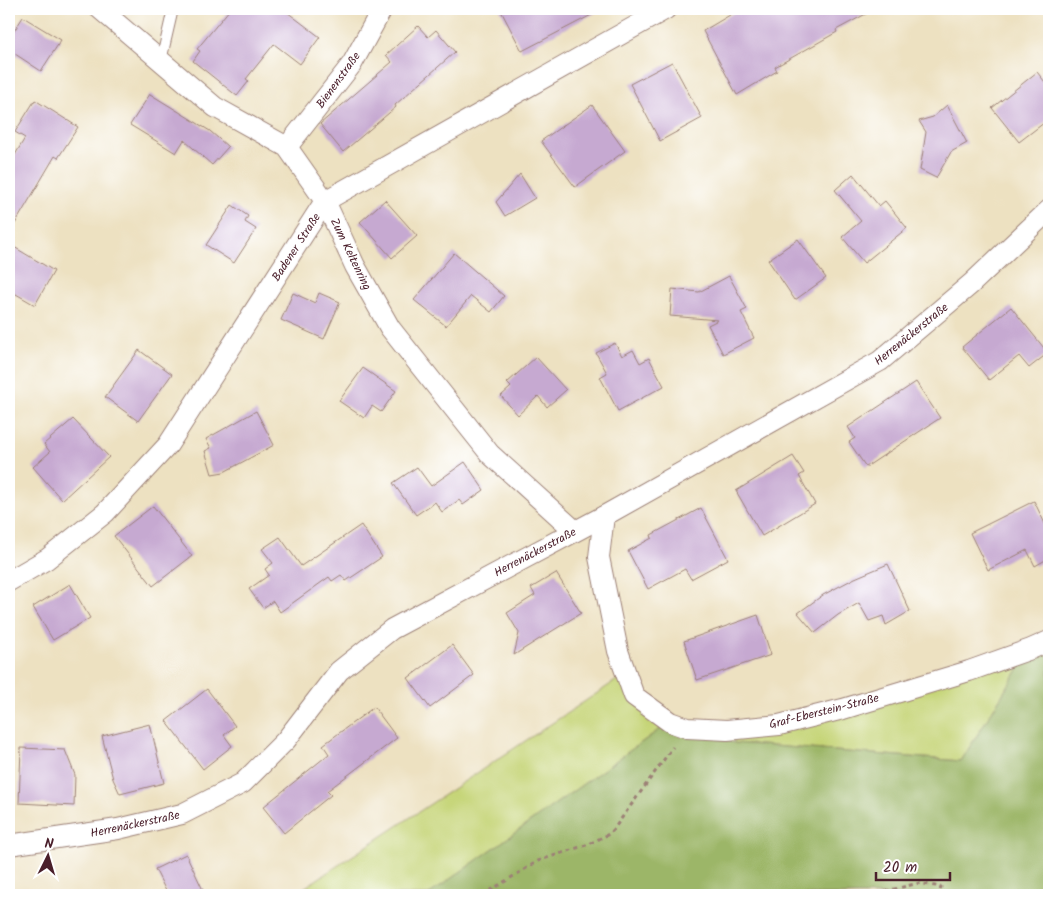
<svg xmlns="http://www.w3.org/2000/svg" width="1058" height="904" font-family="Kalam,sans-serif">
<rect width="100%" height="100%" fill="#fff"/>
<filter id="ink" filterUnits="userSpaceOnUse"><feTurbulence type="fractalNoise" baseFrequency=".02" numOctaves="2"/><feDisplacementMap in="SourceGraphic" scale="10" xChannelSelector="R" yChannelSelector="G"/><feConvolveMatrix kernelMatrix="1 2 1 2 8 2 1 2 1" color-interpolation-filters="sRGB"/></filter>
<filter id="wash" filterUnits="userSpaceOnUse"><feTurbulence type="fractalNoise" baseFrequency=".0096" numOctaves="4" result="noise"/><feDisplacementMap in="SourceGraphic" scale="20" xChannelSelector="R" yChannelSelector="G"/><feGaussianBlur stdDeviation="1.12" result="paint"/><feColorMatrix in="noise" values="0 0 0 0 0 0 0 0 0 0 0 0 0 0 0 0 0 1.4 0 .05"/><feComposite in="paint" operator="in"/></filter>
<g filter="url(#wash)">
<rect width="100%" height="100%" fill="#ede1c1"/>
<!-- green -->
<g fill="#c5d476" stroke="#887a50">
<polygon points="1031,649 961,761 735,743 727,730"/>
<polygon points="626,674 670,722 428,895 316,895 304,888"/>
</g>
<!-- forest -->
<polygon fill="#9cb667" stroke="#736a49" points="1049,641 1049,895 428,895 670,722 735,743 961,761 1031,649"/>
<g id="blocks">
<!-- building -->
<g fill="#c6a9d1">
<polygon points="230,9 283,9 320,37 300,64 274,44 246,79 249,81 237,96 193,61 200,51 197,49"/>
<polygon points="500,9 603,9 522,51"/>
<polygon points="740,9 875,9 836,30 837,32 775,67 777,71 737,95 703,31"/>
<polygon points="23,17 61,40 41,71 9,50 9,39"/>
<polygon points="418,26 428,37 436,30 455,52 395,105 396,107 343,152 320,124 392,62 386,55"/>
<polygon points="672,62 702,118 660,141 630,84"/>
<polygon points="1037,72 1049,87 1049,119 1019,142 992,108"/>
<polygon points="150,94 210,131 228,147 212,165 184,140 176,153 130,125"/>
<polygon points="35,100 78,127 58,158 55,156 9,234 9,165 25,138 15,132"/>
<polygon points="592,105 625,151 575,187 541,141"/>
<polygon points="947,105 967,143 951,152 936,178 920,170 926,132 919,121 933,117"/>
<polygon points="520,174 535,198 505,216 496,202"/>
<polygon points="853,174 879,206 885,201 907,228 864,263 842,237 861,221 835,190"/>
<polygon points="385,200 417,236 392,258 360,222"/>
<polygon points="232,205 248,216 245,222 256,229 234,263 206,245"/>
<polygon points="798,239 826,278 795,300 768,260"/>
<polygon points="9,244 54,271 35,305 9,290"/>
<polygon points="454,253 504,296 491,312 471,296 446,326 414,300"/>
<polygon points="729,276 747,309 741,312 754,338 723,354 708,325 718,320 670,316 672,289 699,292"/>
<polygon points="293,293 315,303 319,293 340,302 324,339 281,320"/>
<polygon points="1011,307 1048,353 1029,368 1019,356 989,380 962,347"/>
<polygon points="615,343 622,356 633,350 640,363 649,358 664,386 618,411 600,377 607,373 596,353"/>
<polygon points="139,350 172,374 138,421 105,397"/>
<polygon points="536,357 566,390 547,407 538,396 518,415 501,396 511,387 507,383"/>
<polygon points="363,368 396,391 381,412 372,406 364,418 339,401"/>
<polygon points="916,382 940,418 866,467 849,442 855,438 848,427"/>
<polygon points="256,411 274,445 224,472 212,474 205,451 211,448 206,439"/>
<polygon points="73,419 109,457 62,500 33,467 50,452 44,444"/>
<polygon points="793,456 804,473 799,476 815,504 762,536 736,491"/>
<polygon points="465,462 484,490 463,505 459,500 442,512 435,502 416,515 393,483 417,467 431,486"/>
<polygon points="1034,501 1049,532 1049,558 1035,566 1027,550 988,570 970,533"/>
<polygon points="153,506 192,556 153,586 114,536"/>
<polygon points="701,508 728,559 691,579 685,569 648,589 628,551 652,538 651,535"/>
<polygon points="361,525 382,557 346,581 341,575 332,581 329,577 280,612 273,601 263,608 249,589 269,575 265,569 273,563 262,549 280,537 301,566"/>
<polygon points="888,564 910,611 886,625 883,616 869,621 859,603 838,615 815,633 798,613 823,595 855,578"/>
<polygon points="556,573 581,613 514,655 519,633 507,613 535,595 531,588"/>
<polygon points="70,584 90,618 53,640 33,607"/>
<polygon points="758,615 771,655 697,680 684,641"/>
<polygon points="452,645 474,675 430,708 408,678"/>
<polygon points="207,689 235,726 224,735 232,746 203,769 166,721"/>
<polygon points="374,707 397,738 327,791 331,795 284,833 263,807 329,754 323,745"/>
<polygon points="150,724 164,783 120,794 113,779 102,736"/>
<polygon points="21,748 65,750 75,775 74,806 19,803"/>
<polygon points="186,854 203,890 191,895 168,895 155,869"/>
</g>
</g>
</g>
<g filter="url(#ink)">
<use href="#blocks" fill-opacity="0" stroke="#9c8076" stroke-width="1"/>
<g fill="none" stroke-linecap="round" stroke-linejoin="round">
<defs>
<polyline id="lane" points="161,61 173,9"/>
<g id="street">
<polyline points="100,9 215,107 287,147 325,201 355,266 390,328 490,454 574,530"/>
<polyline points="287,147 352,64 382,9"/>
<polyline points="604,516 599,557 618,651 634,696 670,722 687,728 727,730 779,725 843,709 969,671 1031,649 1049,641"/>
<polyline points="9,581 47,559 105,513 168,445 325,201 666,9"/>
<polyline points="9,845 118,829 182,814 243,783 286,740 339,671 392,629 604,516 880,361 971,284 1049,210"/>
</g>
</defs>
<!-- lane casing -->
<use href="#lane" stroke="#9c8076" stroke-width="12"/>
<!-- street casing -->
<use href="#street" stroke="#9c8076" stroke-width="22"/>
<!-- path -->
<g stroke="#9c8076" stroke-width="3" stroke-dasharray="4 4" stroke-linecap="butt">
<polyline points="483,895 538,861 589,844 611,833 673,747"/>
<polyline points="870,895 919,883 941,887 939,895"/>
</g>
<!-- lane -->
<use href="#lane" stroke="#fff" stroke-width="10"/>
<!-- street -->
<use href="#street" stroke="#fff" stroke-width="20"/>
</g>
</g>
<g text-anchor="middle" stroke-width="4" stroke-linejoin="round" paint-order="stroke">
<!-- street labels -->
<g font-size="12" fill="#4a1f2b" stroke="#fff">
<text transform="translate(338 80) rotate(-54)" y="4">Bienenstraße</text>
<text transform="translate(296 247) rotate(-57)" y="4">Badener Straße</text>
<text transform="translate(351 254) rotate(64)" y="4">Zum Keltenring</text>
<text transform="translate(911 334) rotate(-39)" y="4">Herrenäckerstraße</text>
<text transform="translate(535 552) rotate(-28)" y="4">Herrenäckerstraße</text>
<text transform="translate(824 711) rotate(-14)" y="4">Graf-Eberstein-Straße</text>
<text transform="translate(135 824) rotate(-12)" y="4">Herrenäckerstraße</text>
</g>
</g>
<!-- margin -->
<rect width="1058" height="904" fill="none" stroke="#fff" stroke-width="30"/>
<!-- north arrow -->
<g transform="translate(48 856) rotate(5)" stroke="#ffffff" stroke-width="4" paint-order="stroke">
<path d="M0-4L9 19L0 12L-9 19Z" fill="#4a1f2b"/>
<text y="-8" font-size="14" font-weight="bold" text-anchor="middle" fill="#4a1f2b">N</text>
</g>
<!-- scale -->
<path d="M876 872v8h74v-8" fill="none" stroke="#4a1f2b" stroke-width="2.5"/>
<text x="883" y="872" font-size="15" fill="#4a1f2b" stroke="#ffffff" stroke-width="4" paint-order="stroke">20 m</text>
</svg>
